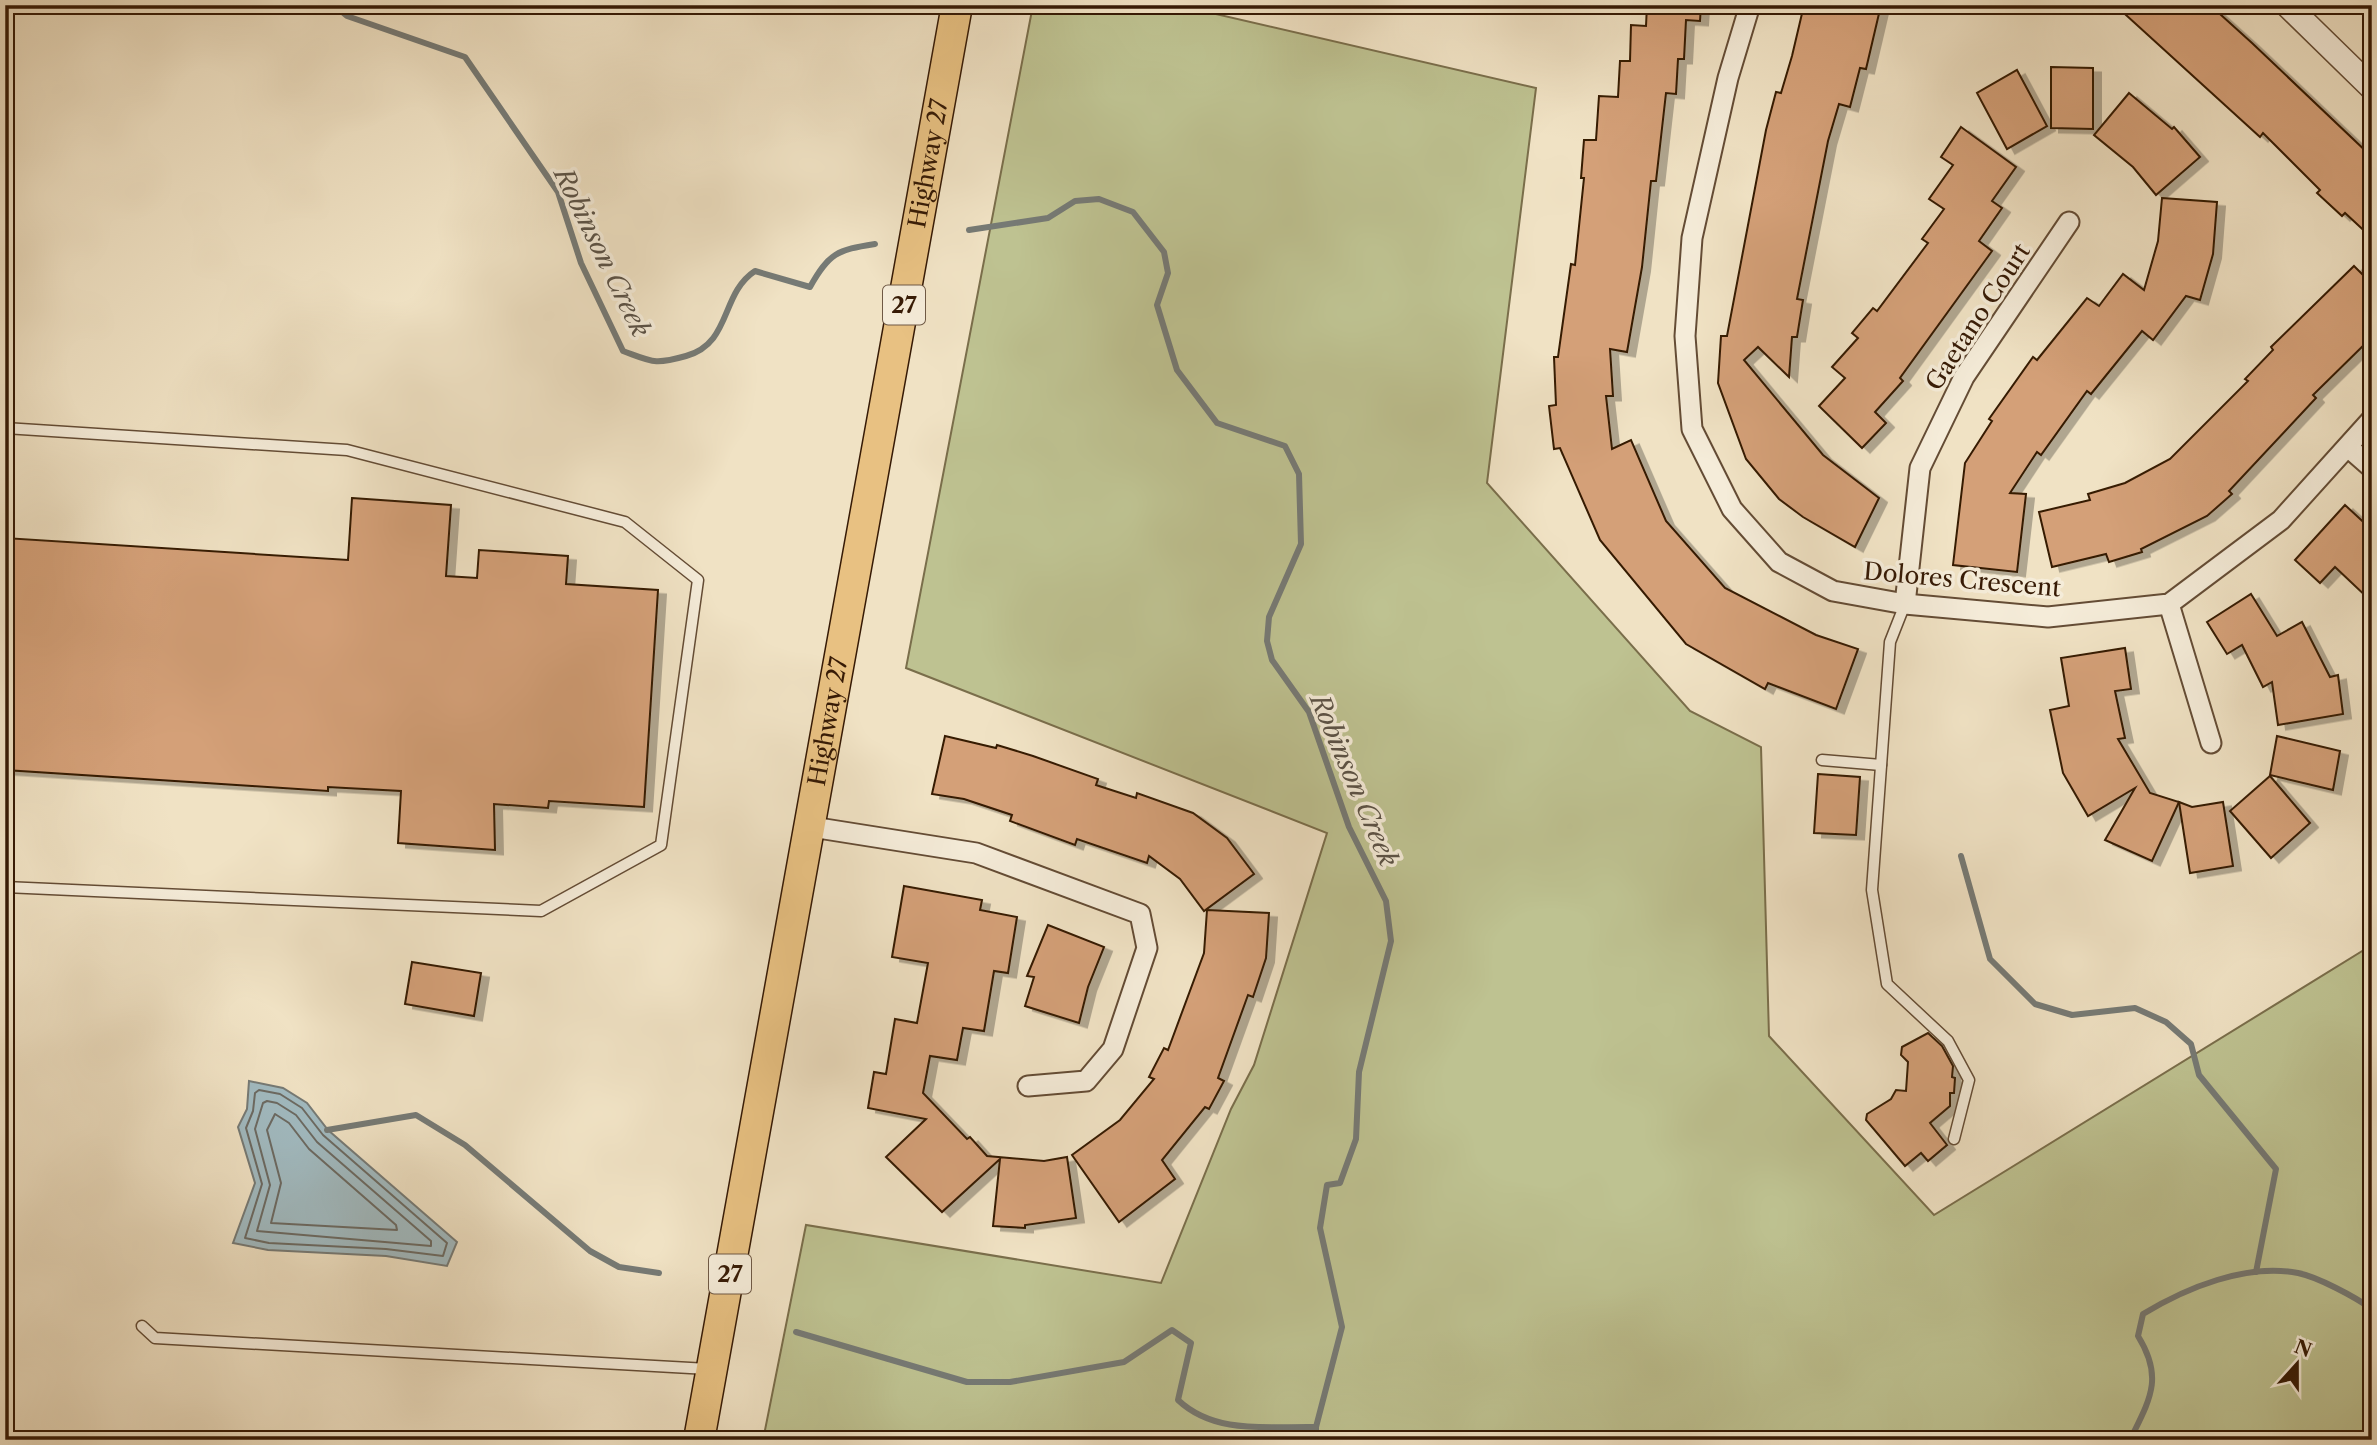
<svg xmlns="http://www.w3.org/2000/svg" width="2377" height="1445" font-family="'Libre Caslon Text',serif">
<defs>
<filter id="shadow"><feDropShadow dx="8" dy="4.5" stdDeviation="0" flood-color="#0004"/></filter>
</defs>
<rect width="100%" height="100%" fill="#f0e2c4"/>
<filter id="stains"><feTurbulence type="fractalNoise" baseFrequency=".00286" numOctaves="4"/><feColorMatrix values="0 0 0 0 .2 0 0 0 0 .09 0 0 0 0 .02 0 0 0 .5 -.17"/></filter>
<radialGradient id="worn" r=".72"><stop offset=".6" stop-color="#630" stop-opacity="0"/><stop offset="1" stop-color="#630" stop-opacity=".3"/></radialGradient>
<!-- green -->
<polygon fill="#bec291" stroke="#7a6e4b" stroke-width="2" points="1033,5 1177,5 1536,88 1487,483 1690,711 1761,747 1769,1036 1934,1215 2372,945 2372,1440 763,1440 806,1225 1161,1283 1231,1109 1254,1065 1327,833 906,668"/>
<!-- water -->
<polygon fill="#a1bac0" stroke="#767a75" stroke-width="2" points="249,1081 283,1088 307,1103 328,1130 457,1242 447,1266 386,1256 268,1250 233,1243 255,1183 238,1127 247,1109"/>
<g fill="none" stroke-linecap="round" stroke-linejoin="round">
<!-- shore -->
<g stroke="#6c6a62" stroke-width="2">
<polygon points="259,1090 280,1094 302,1108 323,1135 447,1243 443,1256 386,1249 269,1243 245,1238 262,1184 246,1128 253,1111 255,1093"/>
<polygon points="267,1101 277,1103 296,1115 317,1142 431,1241 431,1246 257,1231 270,1185 255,1129 263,1103"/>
<polygon points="275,1114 289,1123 309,1149 396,1225 397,1230 271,1223 281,1183 267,1130"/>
</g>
<!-- stream -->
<g stroke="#767a75" stroke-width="6">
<path d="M334 5 347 16 465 57 558 192 581 263 623 351C653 362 654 365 686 356 732 343 720 294 755 271L810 287C829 253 837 250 875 244"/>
<polyline points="969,230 1048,218 1075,201 1099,199 1133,212 1164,252 1168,273 1157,305 1177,370 1217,423 1285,446 1299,474 1301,544 1269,617 1267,641 1272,660 1309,712 1349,827 1386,901 1391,941 1359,1072 1356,1139 1340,1183 1327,1185 1320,1228 1342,1327 1316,1427 1316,1440"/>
<polyline points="1961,856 1990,959 2035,1004 2072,1015 2135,1008 2166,1022 2191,1044 2199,1075 2276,1169 2256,1272"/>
<polyline points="327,1130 416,1115 465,1145 590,1251 619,1267 659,1273"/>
<path d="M796 1332 967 1382H1010L1124 1362 1172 1330 1191 1343 1178 1400C1215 1435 1268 1426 1316 1427"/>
<polyline points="1477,1440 1506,1434 1521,1440"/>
<path d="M2130 1440C2150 1399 2164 1378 2138 1336L2143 1314C2186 1288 2246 1263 2298 1273 2318 1277 2355 1297 2372 1309"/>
</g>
</g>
<!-- building -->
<g fill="#d4a078" stroke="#361a05" stroke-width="2" filter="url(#shadow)">
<polygon points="1647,5 1701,5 1700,21 1686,20 1684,59 1678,59 1676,94 1666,93 1656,181 1651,181 1642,267 1627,352 1610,349 1613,396 1606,396 1612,449 1631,440 1666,521 1725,588 1816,635 1858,649 1836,709 1768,683 1765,689 1686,644 1600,540 1560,448 1554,449 1549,406 1556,405 1554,357 1558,357 1571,264 1575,265 1584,178 1581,178 1584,140 1596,140 1599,96 1618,97 1620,61 1630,61 1631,25 1646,26"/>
<polygon points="1804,5 1881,5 1866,69 1860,68 1850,107 1839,104 1828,141 1797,299 1803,300 1797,337 1792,337 1789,377 1758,347 1744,360 1823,455 1879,498 1855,547 1803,517 1779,499 1746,459 1718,383 1721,336 1727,336 1766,130 1776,92 1781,93 1792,56"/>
<polygon points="2115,5 2210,5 2252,43 2372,157 2372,238 2345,213 2342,216 2317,193 2320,190 2263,133 2260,137"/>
<polygon points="2051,67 2093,68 2093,129 2051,128"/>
<polygon points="2017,70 2047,126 2007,149 1977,93"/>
<polygon points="2129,93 2172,129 2174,127 2200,157 2156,195 2133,167 2094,135"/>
<polygon points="1961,127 2016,167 1992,201 2002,208 1979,241 1992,251 1900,378 1903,381 1875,412 1886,423 1862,448 1819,406 1845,378 1832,367 1858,338 1852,333 1873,308 1877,311 1928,243 1922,239 1944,209 1929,199 1953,165 1941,157"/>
<polygon points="2162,198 2217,202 2213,254 2200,300 2186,296 2153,340 2142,331 2091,394 2087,391 2041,455 2037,452 2010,493 2026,494 2017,572 1953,565 1965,463 1992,421 1989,419 2033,357 2037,360 2087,298 2099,306 2123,274 2144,290 2158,241"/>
<polygon points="2354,266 2372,284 2372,337 2313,395 2316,398 2229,491 2232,494 2207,516 2141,549 2142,552 2109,562 2106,554 2052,567 2039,512 2090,500 2088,494 2125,483 2170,459 2248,381 2245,379 2273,350 2271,347"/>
<polygon points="352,498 451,505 446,576 477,578 479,550 568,556 566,584 658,590 644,807 549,801 548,808 494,804 495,850 398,843 401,791 328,787 328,791 5,770 5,538 348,560"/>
<polygon points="2345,505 2372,530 2372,602 2335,567 2320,583 2295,560"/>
<polygon points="2251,594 2277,636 2302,622 2330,677 2338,675 2343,714 2278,725 2272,682 2263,687 2242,645 2227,654 2207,622"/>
<polygon points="2125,648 2131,689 2115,691 2125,738 2118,739 2150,793 2179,802 2152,861 2105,840 2135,788 2088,816 2063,773 2050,710 2069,706 2061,658"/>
<polygon points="945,736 996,748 997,745 1033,756 1098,779 1096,785 1136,798 1137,793 1193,813 1227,838 1254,874 1204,911 1180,879 1149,856 1147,863 1077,839 1075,845 1010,821 1012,815 964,799 932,794"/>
<polygon points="2277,736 2340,751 2333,790 2270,775"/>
<polygon points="1818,774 1860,777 1856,835 1814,833"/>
<polygon points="2270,776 2310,823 2271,858 2230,811"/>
<polygon points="2179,802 2192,807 2223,802 2233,866 2190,873"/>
<polygon points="904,886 982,900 980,910 1017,917 1008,973 994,971 984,1031 963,1028 957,1060 930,1056 923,1093 967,1139 970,1137 987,1156 1044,1161 1067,1157 1076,1218 1025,1225 1025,1228 993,1226 1000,1159 942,1212 886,1157 926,1119 868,1108 874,1072 886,1074 895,1019 917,1023 928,963 892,957"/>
<polygon points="1207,910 1269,913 1266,958 1253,997 1248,995 1218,1078 1224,1081 1209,1109 1205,1107 1162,1160 1175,1179 1119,1222 1072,1155 1120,1120 1154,1079 1149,1077 1164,1048 1168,1050 1204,953"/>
<polygon points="1048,925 1104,947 1088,987 1079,1023 1025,1006 1034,977 1027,976"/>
<polygon points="412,962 481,973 474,1016 405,1004"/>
<polygon points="1928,1033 1942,1046 1953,1066 1952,1077 1955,1078 1954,1093 1950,1093 1950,1106 1930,1123 1947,1145 1928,1161 1921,1153 1905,1166 1866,1120 1867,1114 1891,1099 1896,1090 1906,1091 1908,1062 1901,1055 1902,1047"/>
</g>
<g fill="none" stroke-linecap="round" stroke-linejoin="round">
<defs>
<g id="service">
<polyline points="5,428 347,450 625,522 698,580 661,845 541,911 5,887"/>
<polyline points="1905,604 1890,642 1872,890 1887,984 1948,1041 1969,1080 1954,1139"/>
<polyline points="1822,760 1881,765"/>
<polyline points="142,1326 155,1338 708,1369"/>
</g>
<g id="minor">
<polyline points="1750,5 1728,78 1692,238 1685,336 1692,429 1732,509 1779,562 1833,591 1905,604 2048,617 2169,604 2281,520 2372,419"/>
<polyline points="2348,447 2372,468"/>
<polyline points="1905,604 1920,468 1964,377 2069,222"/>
<polyline points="2169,604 2211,743"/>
<polyline points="812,827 976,853 1140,914 1147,948 1113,1049 1086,1081 1028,1086"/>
</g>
<polyline id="tertiary" points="2287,5 2372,88"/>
<g id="primary">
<path id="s1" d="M699 1440 957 5"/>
</g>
</defs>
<!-- service casing -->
<use href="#service" stroke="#644c35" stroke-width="13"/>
<!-- minor casing -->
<use href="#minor" stroke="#644c35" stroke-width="23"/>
<!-- tertiary casing -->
<use href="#tertiary" stroke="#644c35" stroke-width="26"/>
<!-- primary casing -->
<use href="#primary" stroke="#361a05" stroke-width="33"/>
<!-- service -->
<use href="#service" stroke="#f5ecd9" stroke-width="10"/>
<!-- minor -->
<use href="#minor" stroke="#f5ecd9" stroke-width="19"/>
<!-- tertiary -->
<use href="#tertiary" stroke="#f5ecd9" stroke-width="23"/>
<!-- primary -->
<use href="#primary" stroke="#e8c182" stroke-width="30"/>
</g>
<g text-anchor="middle" stroke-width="7" stroke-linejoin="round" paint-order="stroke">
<!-- shield labels -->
<g fill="#f5ecd9" stroke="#6f5945" stroke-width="2">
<rect x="883" y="285.5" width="42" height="39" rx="5"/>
<rect x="709" y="1254.5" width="42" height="39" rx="5"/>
</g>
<g font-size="23" font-weight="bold" fill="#361a05">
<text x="904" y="313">27</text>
<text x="730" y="1282">27</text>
</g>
<!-- street labels -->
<g font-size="24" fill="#361a05" stroke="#f5ecd9">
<text dy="8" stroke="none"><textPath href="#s1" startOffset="1297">Highway 27</textPath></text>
<text transform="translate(1978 317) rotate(-57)" y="8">Gaetano Court</text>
<text transform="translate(1962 580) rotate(5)" y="8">Dolores Crescent</text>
<text dy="8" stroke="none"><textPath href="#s1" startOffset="730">Highway 27</textPath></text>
</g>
<!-- water labels -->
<g font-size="26" font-style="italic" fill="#5b5246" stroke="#f5ecd9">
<text transform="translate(602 252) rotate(64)" y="9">Robinson Creek</text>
<text transform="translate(1354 780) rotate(67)" y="9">Robinson Creek</text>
</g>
</g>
<!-- margin -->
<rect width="2377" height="1445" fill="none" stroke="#f0e2c4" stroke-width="28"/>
<rect x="7" y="7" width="2363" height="1431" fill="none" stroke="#361a05" stroke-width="3.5"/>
<rect x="14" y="14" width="2349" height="1417" fill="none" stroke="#361a05" stroke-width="2"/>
<!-- north arrow -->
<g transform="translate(2297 1364) rotate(21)" stroke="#f5ecd9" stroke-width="5" paint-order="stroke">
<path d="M0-5L12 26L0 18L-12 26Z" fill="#361a05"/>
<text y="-10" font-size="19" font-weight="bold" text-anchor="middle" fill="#361a05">N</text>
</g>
<rect width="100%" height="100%" filter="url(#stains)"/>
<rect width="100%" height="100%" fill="url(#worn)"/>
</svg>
